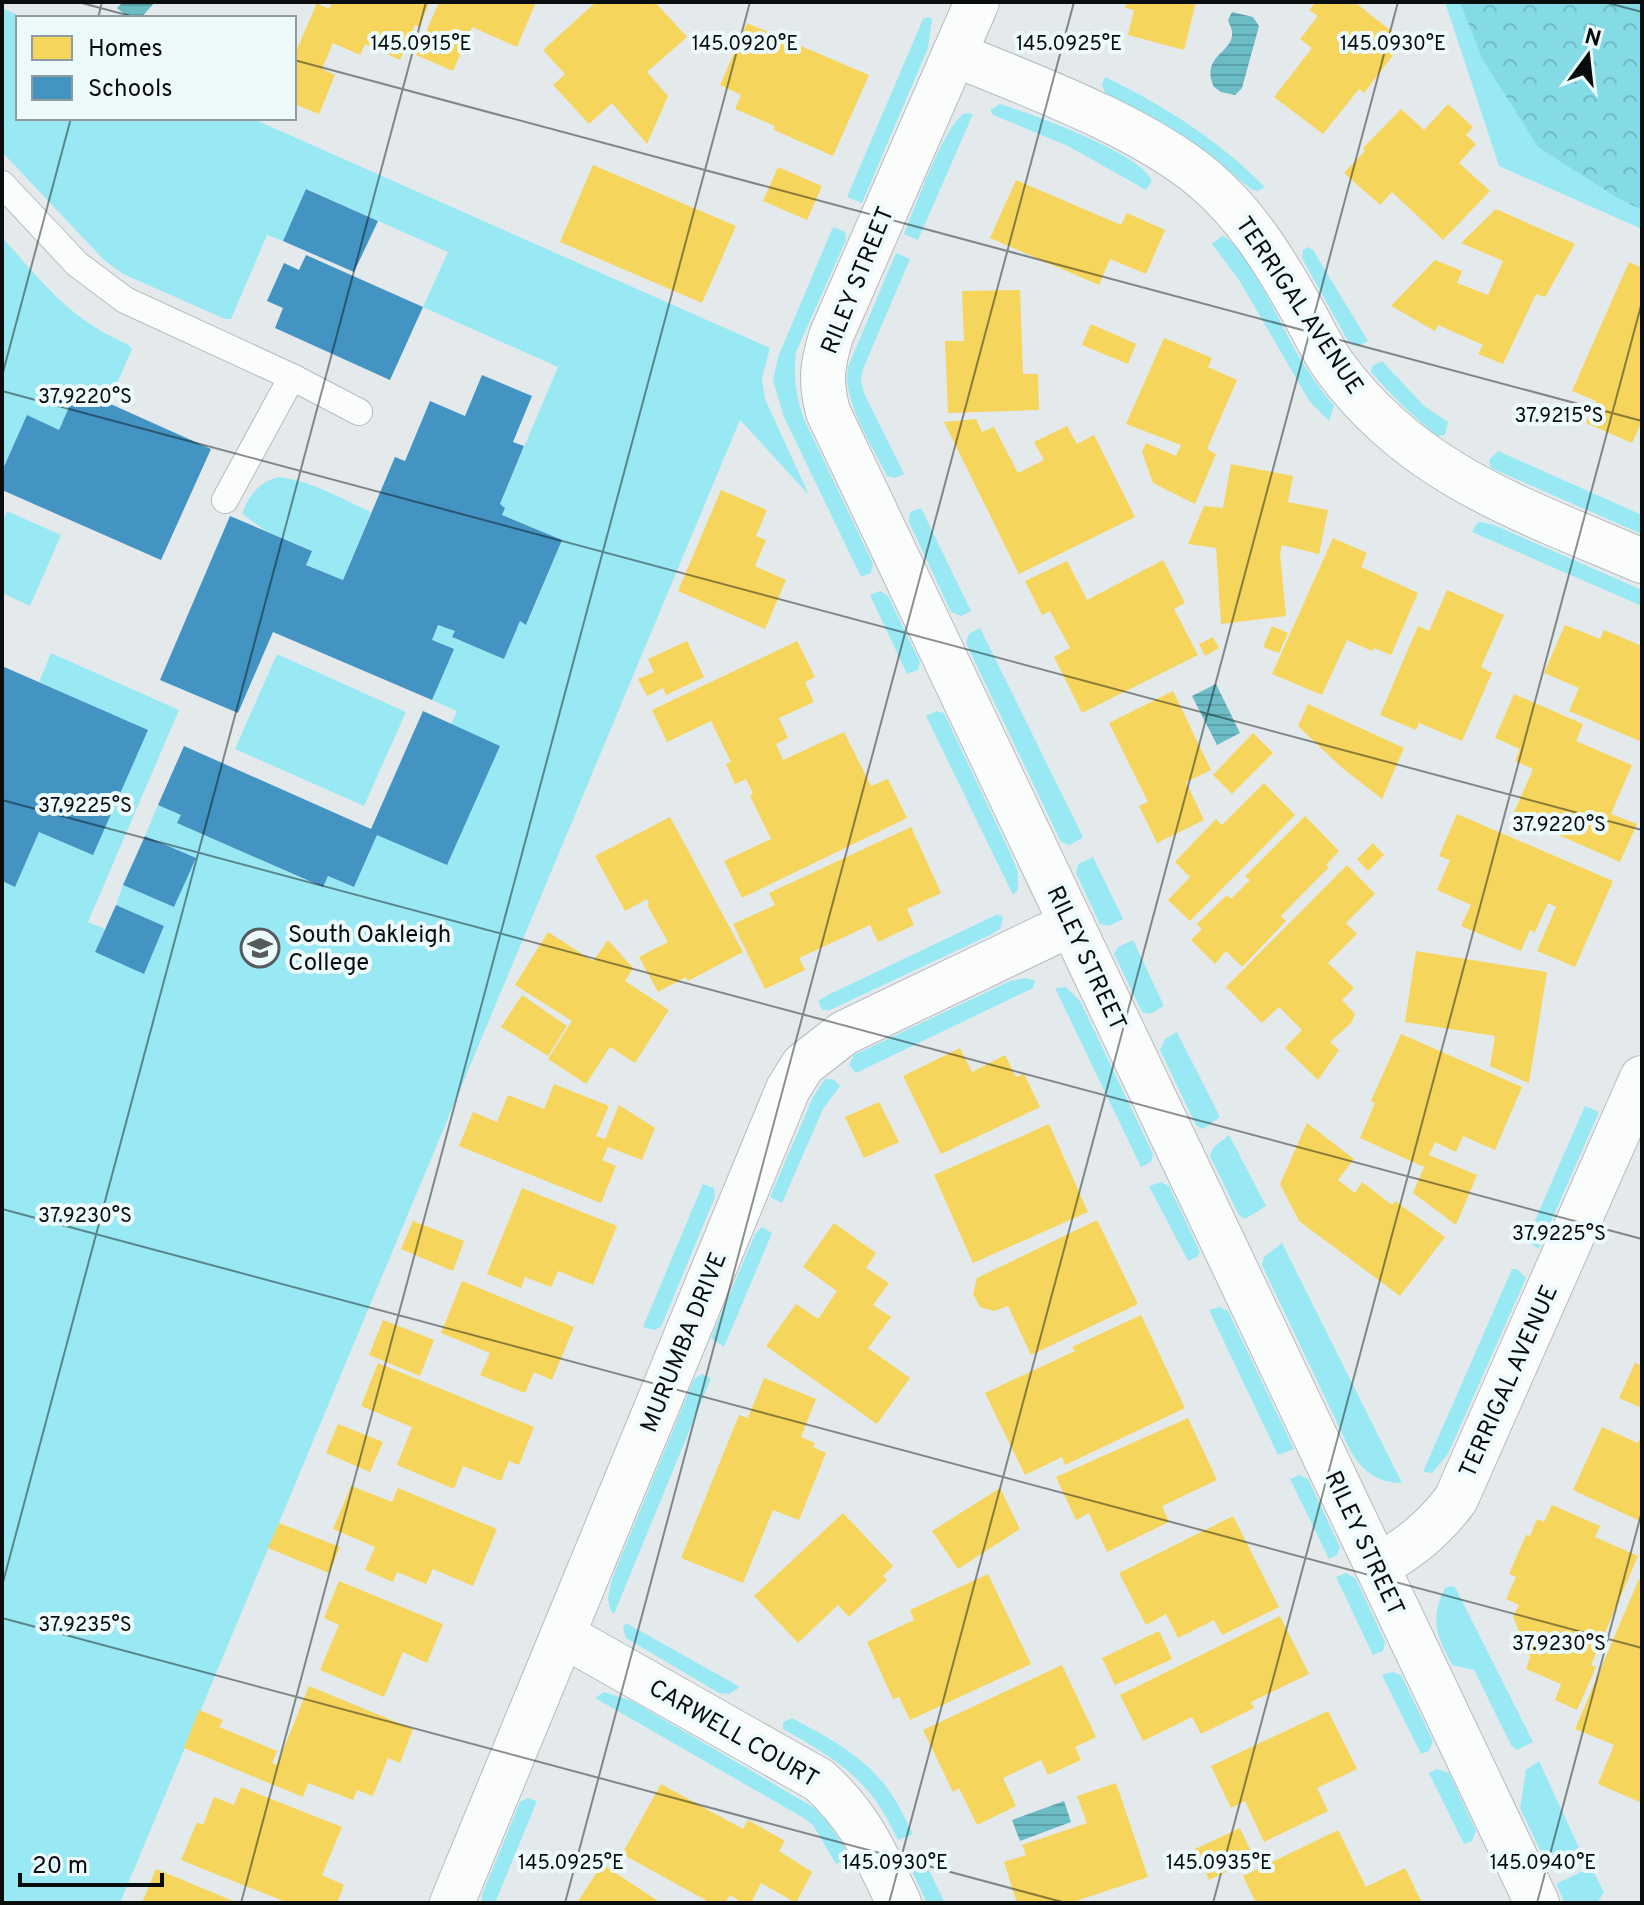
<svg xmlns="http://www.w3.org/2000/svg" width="1644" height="1905" font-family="Overpass,sans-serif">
<defs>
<pattern id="forest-crowns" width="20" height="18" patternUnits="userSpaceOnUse" patternTransform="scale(2)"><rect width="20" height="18" fill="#84dbe6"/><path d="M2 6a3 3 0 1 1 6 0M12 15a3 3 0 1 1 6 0" fill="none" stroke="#71bbc4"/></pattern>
<pattern id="water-rules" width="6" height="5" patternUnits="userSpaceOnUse" patternTransform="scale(2)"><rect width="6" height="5" fill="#6cbcc6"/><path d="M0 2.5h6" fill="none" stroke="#5ca0a9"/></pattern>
</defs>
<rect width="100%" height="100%" fill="#e4eaec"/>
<!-- green -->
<g fill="#99e9f4">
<polygon points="1445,2 1642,2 1642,229 1499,166"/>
<polygon points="2,8 24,18 18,18 18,118 251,118 770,348 762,378 765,399 809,495 740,420 120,1903 2,1903 2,881 15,886 39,832 147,730 39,682 51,653 179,710 88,922 105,929 95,952 144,973 164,926 116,905 123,885 174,907 195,858 145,836 158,805 181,815 178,823 322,887 328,876 354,887 377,835 500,746 451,724 457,711 432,700 432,640 438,625 455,631 453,638 504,658 520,621 527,624 562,540 502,515 505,508 500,504 558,367 423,307 448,252 307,189 283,241 267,235 231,319 225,319 123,274 104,260 2,152"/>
<polygon points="928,17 932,19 928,48 862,203 847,197 923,19"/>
<path d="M1105 77C1165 106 1217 139 1265 187L1258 191 1251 189 1191 141 1106 95 1102 85Z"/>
<path d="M1000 104C1029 113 1143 154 1152 181L1146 190 1068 146 993 115 990 110Z"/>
<path d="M965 113 973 114 918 240 904 234C915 208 944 125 965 113Z"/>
<path d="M833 227 845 232 846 240 796 352C793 376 796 399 805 421L873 564 871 573 861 577 784 417 773 381 778 357Z"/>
<path d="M1222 236C1244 242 1282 327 1295 350 1306 369 1319 388 1334 406L1329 421 1310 402 1239 280 1212 244Z"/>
<path d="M2 237C45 285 68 318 129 345L132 349 108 404 77 390 59 430 27 416 2 471Z"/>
<polygon points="1308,247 1313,250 1368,341 1359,346 1348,341 1302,258 1303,250"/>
<path d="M896 253 910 259 863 369 861 380 864 393 904 474 895 478 887 476C873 447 841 399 848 367Z"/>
<path d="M1382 361 1424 406 1448 422 1445 435 1438 436C1413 417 1392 396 1371 372L1372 366Z"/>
<polygon points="1498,451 1642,515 1642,534 1491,468 1489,460"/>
<path d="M278 477C310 480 342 499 371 512L343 580 306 565 311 550 266 531 242 514C249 495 258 483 278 477Z"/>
<polygon points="921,508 971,611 961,616 951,612 909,522 910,512"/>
<polygon points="7,511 61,535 30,606 2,593 2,523"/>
<polygon points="1481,522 1494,525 1642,590 1642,606 1472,532 1477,523"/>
<polygon points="880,591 888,596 920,662 918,670 907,674 870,595"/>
<polygon points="980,628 1083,837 1070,845 1061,842 966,643 969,634"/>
<polygon points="277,654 406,712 364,806 235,749"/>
<polygon points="936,711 944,713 1013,859 1018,872 1018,890 1013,895 926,716"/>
<polygon points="1093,857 1123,919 1109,926 1100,924 1076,873 1078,864"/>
<polygon points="998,914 1003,918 1000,929 990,935 830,1010 822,1010 818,1001 830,994"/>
<polygon points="1133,940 1164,1006 1150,1014 1142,1012 1114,954 1118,947"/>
<polygon points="1026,978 1035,981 1033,988 856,1073 849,1065 854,1055 1010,981"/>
<polygon points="1066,987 1080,1001 1085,1011 1153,1154 1151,1162 1141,1167 1055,988"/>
<polygon points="1177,1032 1220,1117 1203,1129 1196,1125 1160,1050 1165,1039"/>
<polygon points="825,1079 833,1079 840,1086 823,1109 782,1203 770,1197 813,1097"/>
<polygon points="1585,1106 1599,1112 1539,1249 1526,1241"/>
<polygon points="1229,1135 1266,1206 1245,1219 1239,1215 1210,1156 1213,1148"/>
<polygon points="1161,1182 1169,1186 1200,1252 1197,1257 1188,1261 1149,1186"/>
<polygon points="703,1184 714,1188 715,1197 661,1327 654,1330 643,1327"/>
<polygon points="762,1227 772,1233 724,1347 711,1338 755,1234"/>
<path d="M1282 1243 1402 1483C1378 1483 1363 1472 1351 1452L1262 1265 1264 1257Z"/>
<polygon points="1512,1269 1517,1269 1526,1278 1448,1454 1432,1473 1423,1472"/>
<polygon points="1219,1307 1228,1311 1294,1449 1278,1455 1209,1310"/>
<polygon points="702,1374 711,1378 614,1614 610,1610 608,1598 612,1579 694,1379"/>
<polygon points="1299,1475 1308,1479 1340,1547 1337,1555 1329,1559 1290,1479"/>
<polygon points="1346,1573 1356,1579 1385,1642 1383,1651 1373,1655 1336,1577"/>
<path d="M1451 1586 1455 1587 1533 1742 1517 1750 1511 1745 1474 1670 1452 1665C1437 1635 1429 1621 1445 1588Z"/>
<polygon points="626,1623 740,1687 729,1694 719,1693 626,1638 623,1628"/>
<polygon points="1392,1672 1401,1675 1433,1741 1429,1751 1421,1754 1382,1675"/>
<polygon points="604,1692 632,1701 813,1807 826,1820 845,1848 847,1853 845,1860 836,1864 813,1825 802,1817 595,1698"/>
<path d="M792 1718C829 1738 868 1758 892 1795 900 1807 906 1821 913 1834L898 1840C870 1779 839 1761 783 1729V1722Z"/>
<polygon points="1539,1761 1580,1850 1547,1865 1520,1808 1526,1770"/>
<polygon points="1437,1769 1449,1773 1476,1831 1472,1841 1464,1844 1429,1773"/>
<polygon points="528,1798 537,1801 495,1903 482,1903 482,1895 520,1802"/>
<polygon points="922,1856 945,1903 927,1903 911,1869 913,1862"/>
<polygon points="1591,1867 1604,1892 1597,1903 1565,1903 1556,1884"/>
</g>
<!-- forest -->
<polygon fill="url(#forest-crowns)" points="1460,2 1642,2 1642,210 1616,197 1538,147 1482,58"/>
<!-- water -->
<g fill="url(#water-rules)">
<polygon points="123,2 155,2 141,18 129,18 117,8"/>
<path d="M1232 12 1253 17 1259 26 1242 88 1235 95 1221 92 1214 87C1200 55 1234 53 1232 32 1232 28 1229 24 1228 20Z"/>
<polygon points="1216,684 1240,733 1217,745 1192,696"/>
<polygon points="1064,1801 1071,1822 1020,1841 1012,1820"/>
</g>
<!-- homes -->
<g fill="#f6d55c">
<polygon points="332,2 430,2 419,27 415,25 400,60 365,44 360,55 333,43 322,69 335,75 319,114 294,104 294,56 317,3 329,9"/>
<polygon points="439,2 536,2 517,47 472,27 453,71 416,55"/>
<polygon points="596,2 640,2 643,5 646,2 655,2 687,37 647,72 668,96 647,144 612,103 589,124 553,85 565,74 543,50"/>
<polygon points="1127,2 1196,2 1184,50 1128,35 1134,10 1125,8"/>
<polygon points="1316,2 1359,2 1357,4 1404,41 1364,93 1359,89 1323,134 1274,97 1312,48 1300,39 1318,16 1309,10"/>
<polygon points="747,23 869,75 833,156 774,130 775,126 735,109 741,95 720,85"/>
<polygon points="1448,104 1473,127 1466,135 1476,144 1459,163 1490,191 1443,240 1392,192 1380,205 1344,173 1365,151 1363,148 1401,109 1424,130"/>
<polygon points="593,165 736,226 702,303 560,242"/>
<polygon points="778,167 822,186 807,220 763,201"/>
<polygon points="1016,180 1121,225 1127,213 1165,230 1146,274 1110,259 1099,285 990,238"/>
<polygon points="1496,209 1575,244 1545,297 1536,294 1503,364 1478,354 1483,345 1438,325 1435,331 1391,306 1435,260 1462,271 1457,283 1488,295 1503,261 1461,243"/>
<polygon points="1629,262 1642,268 1642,421 1632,443 1586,423 1596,401 1572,391"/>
<polygon points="1020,290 1023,374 1038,374 1039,410 948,413 945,341 964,341 962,291"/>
<polygon points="1091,324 1136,344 1128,364 1082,345"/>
<polygon points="1164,338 1212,358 1208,367 1237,380 1207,449 1216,454 1195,504 1153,483 1142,452 1146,443 1176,456 1181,445 1126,424"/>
<polygon points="976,419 982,432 994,427 1018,473 1044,460 1034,442 1067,426 1077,444 1094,435 1135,517 1019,574 944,422"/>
<polygon points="1231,464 1293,476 1288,502 1328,510 1319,554 1282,545 1280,554 1286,616 1221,624 1216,548 1188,544 1204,506 1223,508"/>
<polygon points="721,490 767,510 756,536 766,540 755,566 786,580 765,629 678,591"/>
<polygon points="1333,538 1367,553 1361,567 1418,593 1391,655 1374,648 1372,651 1347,640 1322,695 1272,674"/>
<polygon points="1163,560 1185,603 1174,609 1198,655 1082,713 1054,657 1070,648 1050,611 1042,615 1025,581 1067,561 1087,600"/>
<polygon points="1447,590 1504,615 1481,667 1492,673 1462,741 1419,723 1416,730 1380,715 1418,626 1429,631"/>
<polygon points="1565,625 1600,639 1604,630 1642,646 1642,742 1569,711 1579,688 1544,673"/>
<polygon points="1272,626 1288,633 1279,653 1263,647"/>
<polygon points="1213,637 1219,648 1205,656 1199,644"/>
<polygon points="687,641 704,677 666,695 663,688 647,696 638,679 654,672 648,659"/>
<polygon points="797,641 815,677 805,682 814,702 779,718 788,738 776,744 783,760 844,732 871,786 888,779 907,818 742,898 724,861 771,839 750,796 753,793 746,779 735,784 726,764 731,762 711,721 667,742 652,710"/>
<polygon points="1173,691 1211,770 1186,782 1204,820 1157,843 1139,806 1148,802 1109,723"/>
<polygon points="1514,694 1583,724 1576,741 1632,765 1611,814 1637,824 1620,862 1513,815 1533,769 1515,761 1520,749 1495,738"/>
<polygon points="1308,704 1404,748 1382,799 1341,767 1298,726"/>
<polygon points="1253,733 1273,753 1232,794 1213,775"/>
<polygon points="1264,783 1295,815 1190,921 1168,900 1190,877 1175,862 1216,819 1222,825"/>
<polygon points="1457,814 1613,881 1575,967 1537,951 1556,907 1548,903 1535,932 1530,930 1521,951 1461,926 1471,905 1437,890 1450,860 1439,856"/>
<polygon points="1305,816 1339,851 1326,865 1329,867 1281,916 1286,921 1242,967 1226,951 1215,964 1191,940 1202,929 1197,924 1227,895 1231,899 1250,880 1245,876"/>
<polygon points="670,817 743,952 688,981 686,977 658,992 639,957 668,942 647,905 649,904 647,899 625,911 595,856"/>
<polygon points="911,827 941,893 907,909 914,925 878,942 870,925 799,958 805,970 765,989 733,924 775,905 769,893"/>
<polygon points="1373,843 1384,855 1368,871 1357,859"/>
<polygon points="1347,865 1375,894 1346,923 1357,934 1328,963 1354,988 1342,1000 1355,1014 1351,1023 1330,1042 1339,1050 1318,1080 1285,1048 1302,1030 1279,1007 1262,1023 1226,987"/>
<polygon points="548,932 593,961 608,940 633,968 625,981 669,1010 635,1063 610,1047 586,1084 548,1059 572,1021 515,985"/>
<polygon points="1416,951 1547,972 1529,1083 1490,1066 1495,1036 1405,1022"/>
<polygon points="522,995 567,1026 548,1056 501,1027"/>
<polygon points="1401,1034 1522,1087 1495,1150 1463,1136 1456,1152 1435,1142 1429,1155 1477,1175 1456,1225 1413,1193 1424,1167 1360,1138 1375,1103 1371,1101"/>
<polygon points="960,1048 972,1072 1005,1055 1016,1077 1024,1074 1040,1107 941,1154 903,1076"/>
<polygon points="554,1084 609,1106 596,1136 605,1139 619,1105 655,1128 642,1160 608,1147 602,1160 616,1166 601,1203 459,1146 473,1112 497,1122 508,1095 544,1109"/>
<polygon points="879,1102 899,1142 864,1158 845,1117"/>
<polygon points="1307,1123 1354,1159 1338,1180 1355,1193 1362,1182 1392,1205 1395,1201 1445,1237 1400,1296 1299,1221 1280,1184"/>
<polygon points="1049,1124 1088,1212 973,1263 934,1175"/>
<polygon points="522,1188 617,1226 593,1285 558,1271 551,1287 525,1277 521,1288 487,1274"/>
<polygon points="1097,1220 1138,1304 1031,1355 1008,1306 994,1311 980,1307 973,1294 977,1278"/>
<polygon points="413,1221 464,1241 453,1271 401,1249"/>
<polygon points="834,1223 876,1253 866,1268 889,1283 873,1305 891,1317 868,1348 910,1378 877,1424 766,1346 796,1304 818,1319 837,1291 803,1267"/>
<polygon points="462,1281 574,1327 552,1380 534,1372 525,1393 480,1375 490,1353 441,1333"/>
<polygon points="1141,1315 1185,1408 1065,1465 1062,1457 1025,1475 985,1393 1075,1351 1072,1347"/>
<polygon points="383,1320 434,1340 420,1376 369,1355"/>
<polygon points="378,1363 534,1427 519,1465 509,1461 501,1481 463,1466 454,1489 397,1465 412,1427 361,1406"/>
<polygon points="1635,1363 1642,1366 1642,1408 1619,1398"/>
<polygon points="764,1378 816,1399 801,1437 815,1443 813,1447 826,1453 799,1520 773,1510 743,1583 681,1558 739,1415 748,1418"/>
<polygon points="1188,1418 1217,1480 1162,1506 1169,1522 1107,1552 1089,1513 1076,1520 1056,1477"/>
<polygon points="338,1424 383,1442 370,1472 326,1453"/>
<polygon points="1602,1427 1638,1443 1642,1433 1642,1522 1573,1490"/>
<polygon points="351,1486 392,1502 398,1488 497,1529 473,1586 433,1569 426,1584 397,1572 393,1582 365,1570 375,1547 333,1529"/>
<polygon points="1000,1488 1020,1529 958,1569 932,1531"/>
<polygon points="1552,1505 1600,1526 1595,1537 1638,1556 1591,1665 1596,1667 1577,1710 1555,1700 1561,1684 1526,1669 1530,1657 1513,1617 1519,1605 1506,1599 1516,1577 1509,1574 1526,1535 1530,1536 1537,1519 1544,1522"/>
<polygon points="843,1513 893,1566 883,1576 887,1580 849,1617 838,1605 798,1643 754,1596"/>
<polygon points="1233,1516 1279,1607 1222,1635 1214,1620 1178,1638 1166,1614 1146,1625 1119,1573"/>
<polygon points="279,1523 340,1547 329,1573 268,1548"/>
<polygon points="988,1574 1031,1664 910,1720 899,1697 893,1699 867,1642 914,1620 910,1610"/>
<polygon points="1639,1579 1642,1581 1642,1803 1598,1784 1614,1745 1575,1729"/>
<polygon points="339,1581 443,1624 427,1663 403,1652 384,1697 320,1670 339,1625 324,1618"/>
<polygon points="1280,1616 1309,1674 1251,1702 1254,1708 1201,1734 1192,1717 1143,1741 1120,1695"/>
<polygon points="1159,1631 1172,1659 1115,1685 1102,1658"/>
<polygon points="1062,1665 1096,1737 1075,1747 1081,1760 1048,1775 1041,1760 1003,1778 1016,1806 977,1825 959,1788 953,1792 923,1730"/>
<polygon points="309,1686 413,1729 400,1763 388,1758 373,1796 357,1790 353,1800 308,1783 303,1797 184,1748 199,1710 223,1720 219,1727 277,1751 272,1763 277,1765"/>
<polygon points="1328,1711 1357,1769 1317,1788 1328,1811 1264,1842 1245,1801 1231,1808 1211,1766"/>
<polygon points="1116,1783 1148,1877 1070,1903 1017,1903 1004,1862 1026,1855 1022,1845 1087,1823 1077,1796"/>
<polygon points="661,1784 743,1829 748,1820 785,1841 779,1851 812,1872 796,1903 761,1883 751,1903 743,1903 730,1895 725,1903 711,1903 622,1854"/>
<polygon points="241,1787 342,1827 322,1875 344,1885 337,1903 288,1903 181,1860 197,1822 203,1825 214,1797 234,1805"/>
<polygon points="1240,1828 1254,1858 1209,1880 1195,1849"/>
<polygon points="1338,1830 1366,1887 1405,1868 1422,1903 1256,1903 1243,1876"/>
<polygon points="602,1864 661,1903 577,1903"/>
<polygon points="156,1869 238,1903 142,1903"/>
</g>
<!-- schools -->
<g fill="#4393c3">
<polygon points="306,189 378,221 354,272 283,241"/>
<polygon points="306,255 423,307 390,380 275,328 283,308 267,301 284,263 299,270"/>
<polygon points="482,375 532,396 513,442 524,446 500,504 505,508 502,515 562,540 526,625 520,621 504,659 452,637 455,631 438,625 432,640 454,649 432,700 273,632 238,713 160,680 230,516 312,551 306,565 343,580 395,457 405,461 430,401 465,416"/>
<polygon points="77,389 211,449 161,560 2,490 2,471 27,415 59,430"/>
<polygon points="2,666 148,730 93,855 39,832 15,887 2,881"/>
<polygon points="423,711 500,746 447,865 377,835 354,887 328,876 323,887 177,823 181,815 158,805 184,746 371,829"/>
<polygon points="145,836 196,858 174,907 123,885"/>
<polygon points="116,905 164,926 144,974 95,952"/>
</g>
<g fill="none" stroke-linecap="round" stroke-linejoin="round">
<defs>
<g id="service">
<polyline points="2,184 77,264 125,300 292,377 359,412"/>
<polyline points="225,500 292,377"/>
</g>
<g id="minor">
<path d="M977 2 831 336C822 366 820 381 828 412L1537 1903"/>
<path d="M954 54C1032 86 1139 125 1203 178 1246 214 1274 260 1301 308 1312 327 1321 348 1334 366 1413 475 1524 510 1642 561"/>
<path d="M1377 1567C1409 1548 1433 1530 1456 1499L1642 1078"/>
<path d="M563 1635 819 1780C861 1818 875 1853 899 1903"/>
<polyline points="452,1903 788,1089 803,1065 844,1033 1071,924"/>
</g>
</defs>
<!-- service casing -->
<use href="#service" stroke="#b6bbbd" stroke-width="28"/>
<!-- minor casing -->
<use href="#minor" stroke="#b6bbbd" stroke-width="46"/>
<!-- service -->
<use href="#service" stroke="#fbfcfc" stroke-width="26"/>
<!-- minor -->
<use href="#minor" stroke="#fbfcfc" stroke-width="44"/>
</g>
<!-- ticks -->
<path fill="none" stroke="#090d0e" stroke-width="2" stroke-opacity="0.45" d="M78 2 138 18M1604 2 1642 12M98 18 102 2M294 60 1642 421M2 376 71 118M2 391 1642 830M2 800 1642 1239M2 1209 1642 1648M2 1586 426 2M2 1618 1066 1903M241 1903 750 2M565 1903 1074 2M889 1903 1398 2M1213 1903 1642 302M1537 1903 1642 1511"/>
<!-- icons -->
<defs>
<symbol id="school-ring" viewBox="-11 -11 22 22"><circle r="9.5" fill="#edfafc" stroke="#565a5c" stroke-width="1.5"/><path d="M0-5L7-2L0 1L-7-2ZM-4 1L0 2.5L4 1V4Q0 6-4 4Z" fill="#565a5c"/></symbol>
</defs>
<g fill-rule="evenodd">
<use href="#school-ring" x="238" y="926" width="44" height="44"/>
</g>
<g text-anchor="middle" stroke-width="8" stroke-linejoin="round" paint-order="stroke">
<!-- street labels -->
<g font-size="24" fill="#090d0e" stroke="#edfafc">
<text transform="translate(857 280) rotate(-68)" y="8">RILEY STREET</text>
<text transform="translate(1300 305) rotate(56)" y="8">TERRIGAL AVENUE</text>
<text transform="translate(1087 958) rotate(65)" y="8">RILEY STREET</text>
<text transform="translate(683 1342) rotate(-68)" y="8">MURUMBA DRIVE</text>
<text transform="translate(1508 1381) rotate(-66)" y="8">TERRIGAL AVENUE</text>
<text transform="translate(1365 1543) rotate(65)" y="8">RILEY STREET</text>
<text transform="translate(734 1733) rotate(30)" y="8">CARWELL COURT</text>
</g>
<!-- poi labels -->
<g font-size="24" fill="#090d0e" stroke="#edfafc" text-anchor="start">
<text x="288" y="942">South Oakleigh<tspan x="288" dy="28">College</tspan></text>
</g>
</g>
<g font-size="20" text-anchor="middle" fill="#090d0e" stroke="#edfafc" stroke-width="8" stroke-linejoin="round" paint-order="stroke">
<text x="421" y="50">145.0915°E</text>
<text x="745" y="50">145.0920°E</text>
<text x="1069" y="50">145.0925°E</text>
<text x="1393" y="50">145.0930°E</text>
<text x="85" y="403">37.9220°S</text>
<text x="1559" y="422">37.9215°S</text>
<text x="85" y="812">37.9225°S</text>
<text x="1559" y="831">37.9220°S</text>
<text x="85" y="1222">37.9230°S</text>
<text x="1559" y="1240">37.9225°S</text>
<text x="85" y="1631">37.9235°S</text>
<text x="1559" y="1650">37.9230°S</text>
<text x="571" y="1869">145.0925°E</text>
<text x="895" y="1869">145.0930°E</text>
<text x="1219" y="1869">145.0935°E</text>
<text x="1543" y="1869">145.0940°E</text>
</g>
<!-- border -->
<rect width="1644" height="1905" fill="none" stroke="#090d0e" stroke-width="8"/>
<!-- legend -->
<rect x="16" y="16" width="280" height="104" fill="#edfafc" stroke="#929b9d" stroke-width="2"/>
<rect x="32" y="36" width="40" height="24" fill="#f6d55c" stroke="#929b9d" stroke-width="2"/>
<text x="88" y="56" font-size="24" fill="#090d0e">Homes</text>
<rect x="32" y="76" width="40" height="24" fill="#4393c3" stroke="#929b9d" stroke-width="2"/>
<text x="88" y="96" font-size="24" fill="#090d0e">Schools</text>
<!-- north arrow -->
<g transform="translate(1588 56) rotate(15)" stroke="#edfafc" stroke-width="6" paint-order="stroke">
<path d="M0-6L14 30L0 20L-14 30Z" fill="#090d0e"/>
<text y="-12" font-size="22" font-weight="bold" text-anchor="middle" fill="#090d0e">N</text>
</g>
<!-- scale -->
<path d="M20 1873v12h142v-12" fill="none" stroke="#090d0e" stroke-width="4"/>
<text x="32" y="1873" font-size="24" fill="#090d0e" stroke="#edfafc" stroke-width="6" paint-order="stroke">20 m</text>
</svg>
